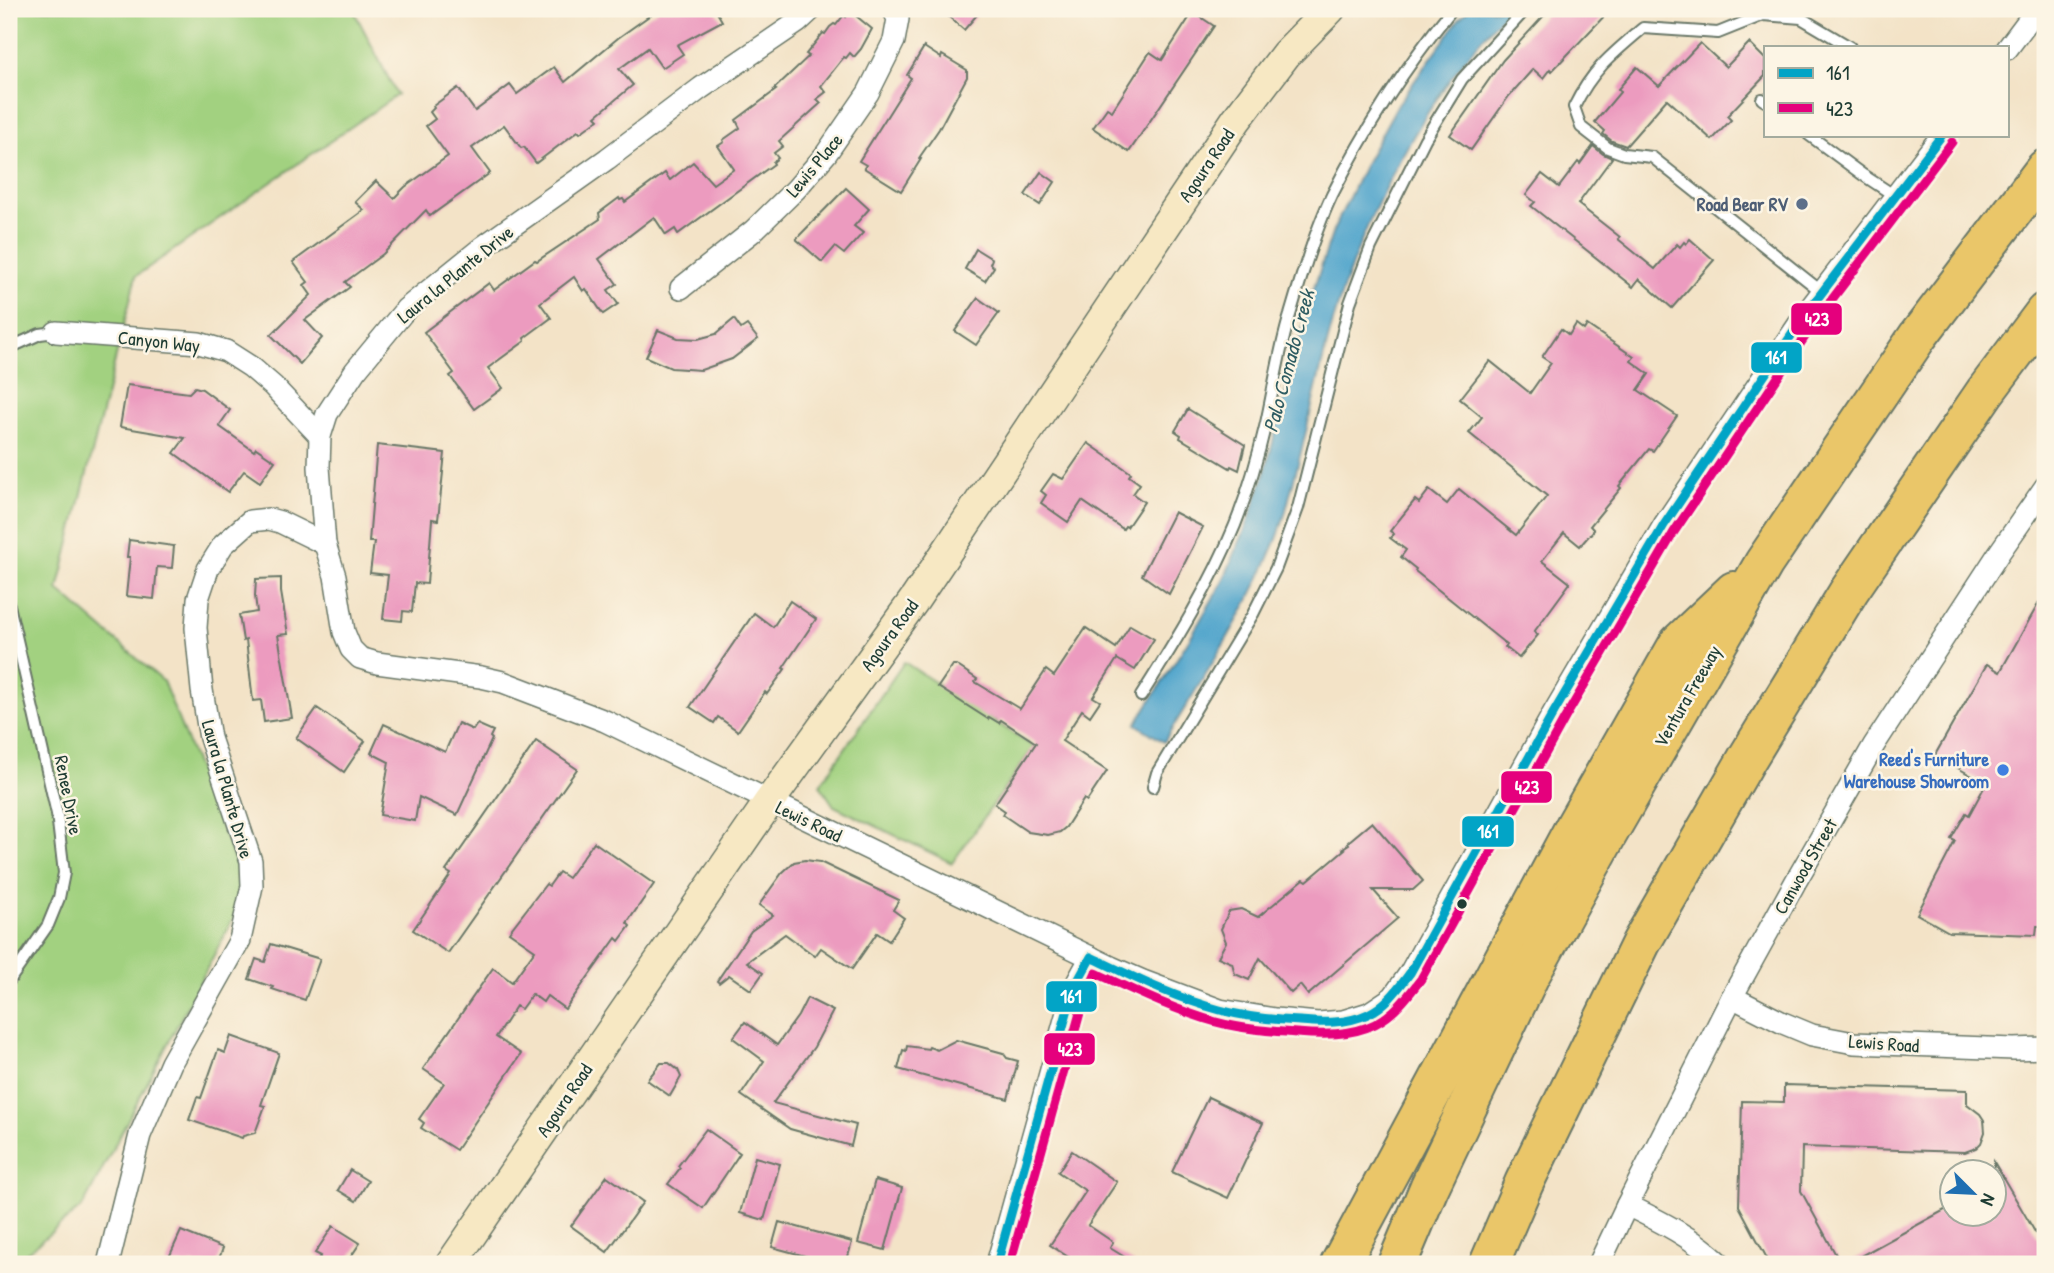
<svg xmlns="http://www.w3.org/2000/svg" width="2054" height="1273" font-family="'Patrick Hand',sans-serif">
<rect width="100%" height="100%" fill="#fcf5e5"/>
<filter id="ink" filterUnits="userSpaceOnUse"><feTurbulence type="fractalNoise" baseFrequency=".0143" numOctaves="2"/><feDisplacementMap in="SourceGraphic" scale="14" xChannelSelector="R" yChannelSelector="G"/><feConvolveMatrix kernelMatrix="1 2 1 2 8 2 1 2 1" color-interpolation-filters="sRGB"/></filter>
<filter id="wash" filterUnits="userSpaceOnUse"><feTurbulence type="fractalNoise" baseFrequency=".00686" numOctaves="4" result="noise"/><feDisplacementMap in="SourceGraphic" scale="28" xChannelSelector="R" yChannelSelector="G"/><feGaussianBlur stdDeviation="1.57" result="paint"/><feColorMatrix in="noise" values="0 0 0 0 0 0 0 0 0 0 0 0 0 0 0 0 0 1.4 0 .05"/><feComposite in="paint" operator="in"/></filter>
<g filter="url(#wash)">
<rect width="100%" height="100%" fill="#f3e3c7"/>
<!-- green -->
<g fill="#a2d180" stroke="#60875a" stroke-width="2">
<polygon points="9,9 353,9 397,95 136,276 58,590 163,681 247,892 83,1206 13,1264 9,1264"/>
<polygon points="904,662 1034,747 952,863 834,806 820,785"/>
</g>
<!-- water -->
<path fill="#51a5cc" stroke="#387180" stroke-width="2" d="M1469 9H1509C1427 93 1362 216 1331 329 1317 380 1307 432 1293 483 1288 501 1284 521 1277 539 1248 611 1204 676 1164 742L1136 724 1190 638 1223 581 1249 520 1265 473 1307 309 1333 231 1366 162 1398 104 1460 18Z"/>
<g id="blocks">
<!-- building -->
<g fill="#ec9bbf">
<polygon points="659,9 715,9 722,21 677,45 683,54 662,68 648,48 619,69 633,85 596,116 599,119 580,133 578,131 536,163 524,147 521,148 504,125 472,148 490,173 430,216 426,210 383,254 345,282 350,287 305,320 322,338 300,364 271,335 311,295 304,285 308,282 293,262 364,210 355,202 376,181 394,198 405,187 448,156 426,126 435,119 430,112 434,108 433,106 458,88 475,111 510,85 517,94 554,67 565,82 618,38"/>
<polygon points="940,9 982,9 964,30"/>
<polygon points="1550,9 1611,9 1552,71 1550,69 1543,78 1533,69 1509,96 1471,150 1450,135 1503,60"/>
<polygon points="850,11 872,29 861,49 854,57 850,53 846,58 844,57 821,86 826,92 817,99 821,103 779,141 783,146 774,153 778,158 773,162 774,164 678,234 675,229 666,235 654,217 599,259 617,284 608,290 618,304 603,314 586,289 583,291 574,277 540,303 551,318 524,338 525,341 488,368 503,388 474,409 450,376 454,373 424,332 489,283 494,290 535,260 537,261 600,219 599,213 619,198 620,200 623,199 625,202 665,173 670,180 693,162 713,184 734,169 718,146 724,142 723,140 740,128 736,120 776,90 774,89 809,56 806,54 823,33 825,34 830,27 834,24 836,25 844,15 846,17"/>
<polygon points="1193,12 1214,26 1129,152 1093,128 1107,108 1112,111 1150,52 1162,60"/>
<polygon points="1700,43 1726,67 1749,43 1765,59 1765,76 1727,116 1731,120 1712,140 1667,99 1626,146 1612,141 1603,134 1605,131 1595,122 1621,91 1618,89 1637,67 1659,86"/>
<polygon points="924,47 941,58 942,55 967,70 967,77 939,129 919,158 921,159 901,191 864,168 866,165 859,161 911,78 907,75"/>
<polygon points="1593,146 1603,154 1612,158 1578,204 1620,237 1618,239 1655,269 1677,244 1680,247 1684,242 1686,244 1690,239 1714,260 1672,308 1639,279 1633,287 1531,206 1535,202 1526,195 1542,174 1559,187 1578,162 1580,164"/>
<polygon points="1041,172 1055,182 1040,205 1025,195"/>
<polygon points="846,188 869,209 854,226 863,233 844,254 835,247 822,262 796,239"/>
<polygon points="976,249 992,259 990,264 994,267 985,281 965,269"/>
<polygon points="978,298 999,313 976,345 955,331"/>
<polygon points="734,319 741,329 747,325 758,339 732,359 701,370 671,368 646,357 658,330 678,338 698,339 716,334"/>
<polygon points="1576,324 1584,330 1587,325 1634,357 1631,361 1649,374 1638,390 1677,416 1653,451 1649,449 1619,486 1621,488 1590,526 1594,530 1580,546 1564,533 1542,561 1570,583 1534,632 1538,635 1519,658 1505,647 1507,645 1415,571 1416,569 1401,557 1406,550 1390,538 1394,534 1390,531 1415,500 1419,503 1429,490 1447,504 1459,489 1516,535 1547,496 1469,433 1482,417 1460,399 1490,361 1530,393 1551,363 1542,357 1561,329 1569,335"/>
<polygon points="127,385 189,393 195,387 202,389 230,410 219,426 254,451 256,448 275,461 260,482 244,471 228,492 174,453 185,438 120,427"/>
<polygon points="1188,409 1245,445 1239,470 1231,466 1230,468 1180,438 1181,435 1175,431"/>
<polygon points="1088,443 1131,473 1129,476 1140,484 1133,494 1144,502 1127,527 1125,526 1123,529 1082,501 1068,522 1041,503 1046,495 1041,491 1053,474 1063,479"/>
<polygon points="377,445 445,453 438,520 432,519 427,584 415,583 412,612 403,611 402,621 383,619 388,575 370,573 374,542 369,542"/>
<polygon points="1174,512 1203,527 1169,594 1142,575"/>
<polygon points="129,540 174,546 172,568 157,567 154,599 126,596 130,557 127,557"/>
<polygon points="281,578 281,592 288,634 278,635 292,718 264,722 261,700 253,701 246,640 243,641 239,615 257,612 255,596 256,579"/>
<polygon points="2045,592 2045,926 2037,926 2036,935 1949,932 1917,914 1952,847 1955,841 1951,839 1966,813 1969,815 1986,784 1935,755 1987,664 2000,672"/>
<polygon points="790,601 816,619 783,668 785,669 767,694 765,692 738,731 718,717 714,723 690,707 754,613 773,627"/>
<polygon points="1130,625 1154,639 1135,670 1117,659 1093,697 1100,701 1090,716 1082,710 1062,741 1107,771 1087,801 1084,799 1066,827 1060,832 1048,835 1028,832 1003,815 1005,811 995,804 1036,743 1001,720 999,723 989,717 988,719 938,687 953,665 956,665 977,679 975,682 1020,709 1046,670 1054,676 1086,628 1116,648"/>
<polygon points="317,708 365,741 344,772 296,738"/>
<polygon points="458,723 473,730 477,724 493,731 490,737 492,739 457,815 419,797 415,821 380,815 389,762 371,753 384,724 445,752"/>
<polygon points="536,741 577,769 448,953 413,930 451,874 446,871"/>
<polygon points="1372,822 1423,881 1413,890 1373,890 1398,918 1308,995 1300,985 1291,993 1260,958 1249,980 1235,974 1232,963 1218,957 1226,942 1221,929 1229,911 1241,909 1258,917 1304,879 1307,881 1345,849 1343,848 1349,844 1348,842"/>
<polygon points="594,842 654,884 627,923 630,926 619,941 616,938 565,1009 547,996 543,1002 532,994 521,1009 516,1006 496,1037 521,1054 456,1150 421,1128 424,1123 419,1119 444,1083 423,1069 493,968 512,982 535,950 509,932 546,884 549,886 559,872 568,878"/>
<polygon points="805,860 820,862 899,900 893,910 904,918 889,941 877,933 852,969 821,948 815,956 785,934 747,962 763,973 751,990 729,975 719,983 717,981 751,931 773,915 759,905 782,873 794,862"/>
<polygon points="271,944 320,959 305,1000 272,989 273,987 249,979 256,959 265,962"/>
<polygon points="807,998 833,1011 814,1047 773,1103 856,1125 851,1146 790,1129 741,1095 764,1061 733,1038 745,1022 777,1045 798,1016"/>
<polygon points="231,1036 279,1053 261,1105 265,1106 255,1133 243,1136 242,1138 189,1120 197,1097 201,1098 218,1050 225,1053"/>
<polygon points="956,1040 1003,1053 1007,1058 1018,1061 1008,1099 898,1069 903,1050 906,1051 907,1046 928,1049 929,1047 937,1050"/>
<polygon points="661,1063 669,1063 678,1070 681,1077 670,1096 647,1080"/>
<polygon points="1784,1085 1967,1090 1967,1104 1980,1114 1984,1120 1985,1132 1981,1143 1976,1148 1965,1152 1802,1147 1801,1191 1841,1264 1770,1264 1739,1206 1742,1101 1784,1102"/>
<polygon points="1208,1097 1263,1123 1228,1198 1172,1172"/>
<polygon points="706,1129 740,1153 703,1208 668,1184 680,1168 678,1166"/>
<polygon points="1072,1151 1117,1182 1088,1225 1113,1242 1110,1248 1136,1264 1079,1264 1050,1245 1086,1191 1058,1172"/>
<polygon points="755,1157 780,1164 764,1220 740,1213"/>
<polygon points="1994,1162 2045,1249 2045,1264 1846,1264 1952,1206 1952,1214 1994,1214"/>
<polygon points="350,1170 368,1181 356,1201 338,1190"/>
<polygon points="607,1176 643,1202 607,1252 571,1226"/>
<polygon points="875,1180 902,1188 885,1250 858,1243"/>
<polygon points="779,1222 852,1242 846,1264 835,1264 772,1247"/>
<polygon points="333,1226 360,1243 346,1264 316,1264 321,1256 315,1253"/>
<polygon points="181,1231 223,1248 217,1264 166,1264"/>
</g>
</g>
</g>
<g filter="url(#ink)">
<use href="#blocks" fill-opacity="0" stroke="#697767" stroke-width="2"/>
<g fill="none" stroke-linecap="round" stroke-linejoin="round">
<defs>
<g id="lane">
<polyline points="1762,99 1765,101"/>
<polyline points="1809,135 1863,175 1895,196"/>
<path d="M1822 292 1652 157 1624 154 1608 148 1581 127 1574 107C1592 70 1612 54 1643 28L1718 33 1763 15 1801 18 1850 47"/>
<polyline points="9,348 40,334 56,332"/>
<polyline points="9,605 57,814 64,873 59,898 48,925 9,981"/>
<path d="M1141 696C1176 641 1210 586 1235 525 1248 492 1258 457 1266 423 1274 387 1279 350 1290 315 1301 277 1315 231 1332 195 1365 129 1406 66 1452 9"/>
<polyline points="1153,787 1157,773 1253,614 1276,568 1298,508 1350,303 1371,247 1425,139 1462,79 1526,9"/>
</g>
<g id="street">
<polyline points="812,9 798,22 701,88 607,159 484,246 406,309 355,371 327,414 320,436 319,467 325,544 335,576 344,632 351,649 360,658 377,663 481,677 503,682 605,721 1111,967 1143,981 1220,1010 1275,1019 1318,1023 1343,1021 1369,1013 1393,997 1410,973 1554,712 1664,525 1807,312 1942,135"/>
<polyline points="2007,49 2037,9"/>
<polyline points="681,288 753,231 796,189 826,154 868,93 894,41 898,19 893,9"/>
<polyline points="56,332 199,343 226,351 251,367 273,386 320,436"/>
<polyline points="1732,997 1783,1023 1812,1035 1854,1043 2014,1049 2045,1048"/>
<path d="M1627 1205C1660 1221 1694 1238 1721 1264"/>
<polyline points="108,1264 140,1135 171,1063 240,940 252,886 251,861 210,738 202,690 196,628 198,599 208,569 223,545 250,521 269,519 280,522 325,544"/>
<polyline points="997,1264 1071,998 1075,986 1091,957"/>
<polyline points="1599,1264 1627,1205 1732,997 1796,881 1874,745 1999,553 2045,487"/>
</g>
<polyline id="secondary" points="451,1264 769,802 915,599 1236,120 1286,54 1330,9"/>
<g id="highway">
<polyline points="1340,1264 1575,826 1679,643 1734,591"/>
<polyline points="1397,1264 1429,1188 1529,977 1606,837 1764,563 1918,336 2045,169"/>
<polyline points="1489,1264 1524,1183 1641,943 1748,757 1849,591 1985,392 2045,312"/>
</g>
</defs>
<!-- lane casing -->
<use href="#lane" stroke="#697767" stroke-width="14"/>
<!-- street casing -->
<use href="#street" stroke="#697767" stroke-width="24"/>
<!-- secondary casing -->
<use href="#secondary" stroke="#697767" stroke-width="33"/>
<!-- highway casing -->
<use href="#highway" stroke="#697767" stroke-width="42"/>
<!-- lane -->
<use href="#lane" stroke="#fff" stroke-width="10"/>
<!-- street -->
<use href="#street" stroke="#fff" stroke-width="21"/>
<!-- secondary -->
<use href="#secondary" stroke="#f7e8c3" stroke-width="30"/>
<!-- highway -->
<use href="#highway" stroke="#eac669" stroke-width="38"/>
<defs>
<path id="bus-1" d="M997 1264 1071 998 1075 986 1091 957C1133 977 1175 998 1220 1010 1246 1017 1273 1020 1300 1021 1322 1023 1347 1024 1368 1014 1386 1006 1398 989 1410 973L1554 712 1664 525 1807 312 1942 135"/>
<path id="bus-2" d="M1010 1264 1083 1002 1096 973C1135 991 1174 1010 1216 1022 1242 1029 1269 1031 1296 1033 1322 1035 1351 1036 1375 1024 1395 1014 1408 996 1421 979L1565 718 1674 532 1817 319 1952 142"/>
</defs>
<!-- bus-1 casing -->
<use href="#bus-1" stroke="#fcf5e5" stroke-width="14"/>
<!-- bus-2 casing -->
<use href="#bus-2" stroke="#fcf5e5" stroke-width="14"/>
<!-- bus-1 -->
<use href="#bus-1" stroke="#02a4c6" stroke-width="9"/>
<!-- bus-2 -->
<use href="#bus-2" stroke="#e5007d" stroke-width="9"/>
</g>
</g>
<!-- markers -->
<circle fill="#5c6f8a" stroke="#fcf5e5" stroke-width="2.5" cx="1802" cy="204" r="7"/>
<circle fill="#3f7fe0" stroke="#fcf5e5" stroke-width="2.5" cx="2003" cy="770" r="7"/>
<circle fill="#1f3d34" stroke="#fcf5e5" stroke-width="2.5" cx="1462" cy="904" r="6"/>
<g text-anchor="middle" stroke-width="5" stroke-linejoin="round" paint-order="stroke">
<!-- street labels -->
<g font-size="19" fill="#1f3d34" stroke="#fcf5e5">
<text transform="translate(814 165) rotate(-50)" y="7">Lewis Place</text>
<text transform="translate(1206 165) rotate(-56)" y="7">Agoura Road</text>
<text transform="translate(455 274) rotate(-39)" y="7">Laura la Plante Drive</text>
<text transform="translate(159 341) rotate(6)" y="7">Canyon Way</text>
<text transform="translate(889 635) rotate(-54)" y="7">Agoura Road</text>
<text transform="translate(1687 696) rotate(-60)" y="7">Ventura Freeway</text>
<text transform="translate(228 789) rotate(74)" y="7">Laura la Plante Drive</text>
<text transform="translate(69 795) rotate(79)" y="7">Renee Drive</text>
<text transform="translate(809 821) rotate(26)" y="7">Lewis Road</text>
<text transform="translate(1805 866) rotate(-60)" y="7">Canwood Street</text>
<text transform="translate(1884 1043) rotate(4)" y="7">Lewis Road</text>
<text transform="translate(564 1100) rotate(-56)" y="7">Agoura Road</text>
</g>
<!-- service labels -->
<g font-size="19" font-weight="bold" fill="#4e5e75" stroke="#fcf5e5" text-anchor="end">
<text x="1788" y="211">Road Bear RV</text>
</g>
<!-- shop labels -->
<g font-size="19" font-weight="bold" fill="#366cbe" stroke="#fcf5e5" text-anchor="end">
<text x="1989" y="766">Reed's Furniture<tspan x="1989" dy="22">Warehouse Showroom</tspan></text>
</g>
<!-- water labels -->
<g font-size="21" font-style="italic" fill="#2e5c62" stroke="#fcf5e5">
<text transform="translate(1289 361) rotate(-75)" y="7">Palo Comado Creek</text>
</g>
</g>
<g stroke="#fcf5e5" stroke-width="2.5">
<rect x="1790" y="302" width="53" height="34" rx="7" fill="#e5007d"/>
<rect x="1750" y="341" width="53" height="33" rx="7" fill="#02a4c6"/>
<rect x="1500" y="770" width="53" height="34" rx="7" fill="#e5007d"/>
<rect x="1461" y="815" width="54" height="33" rx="7" fill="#02a4c6"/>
<rect x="1045" y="980" width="53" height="33" rx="7" fill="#02a4c6"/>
<rect x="1043" y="1032" width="53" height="34" rx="7" fill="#e5007d"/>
</g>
<g font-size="19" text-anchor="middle" font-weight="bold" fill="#fff">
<text x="1817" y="326">423</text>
<text x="1776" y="364">161</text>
<text x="1527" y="794">423</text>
<text x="1488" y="838">161</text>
<text x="1071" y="1003">161</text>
<text x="1070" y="1056">423</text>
</g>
<!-- margin -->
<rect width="2054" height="1273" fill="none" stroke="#fcf5e5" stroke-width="35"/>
<!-- legend -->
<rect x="1764" y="46" width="245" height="91" fill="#fcf5e5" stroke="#a4ab9e" stroke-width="2"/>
<rect x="1778" y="68" width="35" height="10" fill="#02a4c6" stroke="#a4ab9e" stroke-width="2"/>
<text x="1826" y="80" font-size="21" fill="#1f3d34">161</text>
<rect x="1778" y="103" width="35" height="10" fill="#e5007d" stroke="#a4ab9e" stroke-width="2"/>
<text x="1826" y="116" font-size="21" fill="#1f3d34">423</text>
<!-- north arrow -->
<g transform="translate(1973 1193) rotate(114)"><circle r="33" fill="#fcf5e5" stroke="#a4ab9e" stroke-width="2"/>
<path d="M0-5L12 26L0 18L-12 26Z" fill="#1f6fb2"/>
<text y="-10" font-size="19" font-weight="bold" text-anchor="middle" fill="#1f3d34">N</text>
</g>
</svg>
